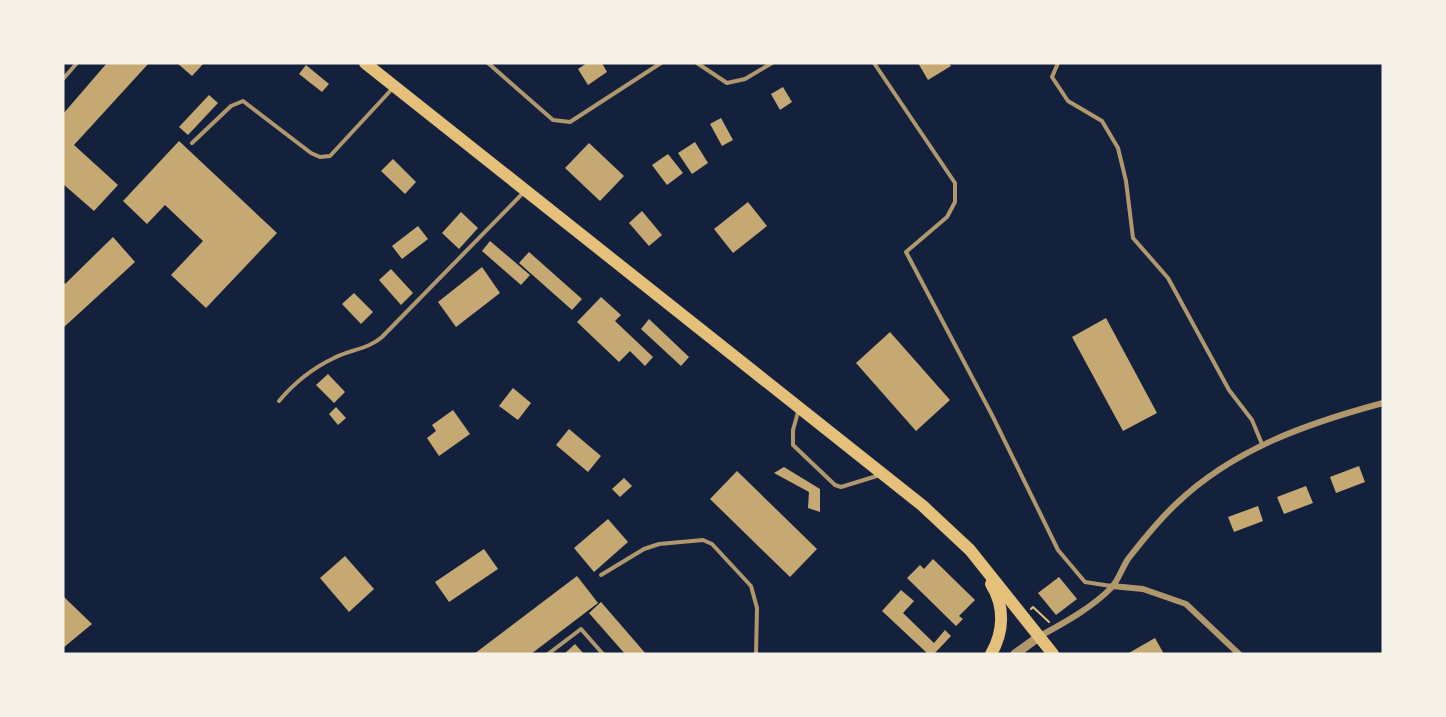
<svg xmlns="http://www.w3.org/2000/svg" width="1446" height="717" font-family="Roboto,sans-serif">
<rect width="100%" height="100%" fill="#14213d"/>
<!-- building -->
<g fill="#c6a872">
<polygon points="107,63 149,63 74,145 118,185 94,211 63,184 63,114"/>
<polygon points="177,63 204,63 192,76"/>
<polygon points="587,63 602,63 607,72 588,85 578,69"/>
<polygon points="918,63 949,63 951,66 928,80"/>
<polygon points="306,65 329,84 322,92 299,74"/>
<polygon points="783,87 792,102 780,110 771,94"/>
<polygon points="209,95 218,103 188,135 179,127"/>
<polygon points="721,118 733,140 722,146 710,124"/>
<polygon points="179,141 277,233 206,308 171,275 203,241 165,205 147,224 123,201"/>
<polygon points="695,142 708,163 692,174 678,153"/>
<polygon points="589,143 624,176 600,201 565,168"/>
<polygon points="668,154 683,173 667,185 652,165"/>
<polygon points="393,159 416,182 405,194 381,171"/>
<polygon points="748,202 767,226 733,253 714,229"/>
<polygon points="642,211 662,235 649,246 629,223"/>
<polygon points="461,212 478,228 459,249 442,233"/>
<polygon points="418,226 428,239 402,259 392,246"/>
<polygon points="113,237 135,262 63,328 63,282 65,284"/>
<polygon points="490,241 530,275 521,285 482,251"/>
<polygon points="529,252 582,299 572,310 519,263"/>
<polygon points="482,267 500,293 456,327 438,302"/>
<polygon points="391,269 413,293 401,305 379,280"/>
<polygon points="354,293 373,312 361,324 342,304"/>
<polygon points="601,297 621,315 615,321 653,357 645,366 630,351 619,362 577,322"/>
<polygon points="1106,318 1157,413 1123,431 1072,337"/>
<polygon points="649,319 689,357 681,366 641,329"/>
<polygon points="890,332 950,400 916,431 856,363"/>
<polygon points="328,374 345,392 334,403 316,385"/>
<polygon points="513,388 531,403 518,420 499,406"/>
<polygon points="336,407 346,418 338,425 329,414"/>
<polygon points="453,410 470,434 439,456 427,438 436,431 432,425"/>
<polygon points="569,429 601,456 588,472 556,445"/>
<polygon points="1359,466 1365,482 1336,493 1330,477"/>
<polygon points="784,467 820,489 820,512 808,508 809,492 774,473"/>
<polygon points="737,471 817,549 790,577 710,499"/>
<polygon points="624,478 632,486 620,497 612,489"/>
<polygon points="1306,486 1313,503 1284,514 1277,497"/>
<polygon points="1258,506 1263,521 1234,532 1228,517"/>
<polygon points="608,519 628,542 594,572 574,548"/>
<polygon points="484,549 498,569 449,602 435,582"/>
<polygon points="345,556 374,589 349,612 320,578"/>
<polygon points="933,559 975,600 959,616 963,619 956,626 907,578 920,565 924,569"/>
<polygon points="577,576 598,603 531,654 474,654"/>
<polygon points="1059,577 1077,599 1056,615 1038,593"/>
<polygon points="901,590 914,601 903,613 934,643 945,630 951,636 934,654 928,654 882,611"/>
<polygon points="63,596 92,624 63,648"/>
<polygon points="601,602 646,654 625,654 589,613"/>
<polygon points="1155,638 1164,654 1127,654"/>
<polygon points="575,644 584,654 564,654"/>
</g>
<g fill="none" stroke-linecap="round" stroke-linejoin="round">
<!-- path -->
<polyline stroke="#e5c07b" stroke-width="2" points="1031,609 1033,607 1049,622"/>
<!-- service -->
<g stroke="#b1986c" stroke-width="4">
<polyline points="488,63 553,120 570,122 661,63"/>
<polyline points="697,63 727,83 745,79 772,63"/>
<polyline points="874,63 955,183 955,202 947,217 906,252 992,415 1058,550 1085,582 1111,586"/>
<polyline points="1058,63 1052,77 1068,101 1102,121 1118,148 1126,181 1133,238 1168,278 1229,390 1252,420 1262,444"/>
<polyline points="63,79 77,63"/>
<polyline points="192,143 231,106 243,101 311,153 320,157 330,156 392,89"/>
<path d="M279 401C294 383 313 368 334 358 351 349 367 350 382 337L523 193"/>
<polyline points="798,412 793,430 793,445 835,485 841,487 880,475"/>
<polyline points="601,575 644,549 659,544 703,540 712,544 751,586 757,608 756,654"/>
<polyline points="548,654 581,629 603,654"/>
</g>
<!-- minor -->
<g stroke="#b1986c" stroke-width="6">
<polyline points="1112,586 1143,589 1186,604 1239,654"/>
<path d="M1040 636C1064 623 1093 607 1112 587 1119 579 1122 568 1128 559 1142 541 1159 520 1176 504 1233 449 1308 423 1383 403"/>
</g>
<!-- tertiary -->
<polyline stroke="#b1986c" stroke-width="9" points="1015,654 1040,636"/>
<!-- trunk -->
<g stroke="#e5c07b" stroke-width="12">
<polyline points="365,63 923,506 970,550 1053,654"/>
<path d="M991 654C1004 632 1005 606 991 584"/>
</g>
</g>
<!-- border -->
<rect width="1446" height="717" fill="none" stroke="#f6f1e7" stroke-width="129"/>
</svg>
